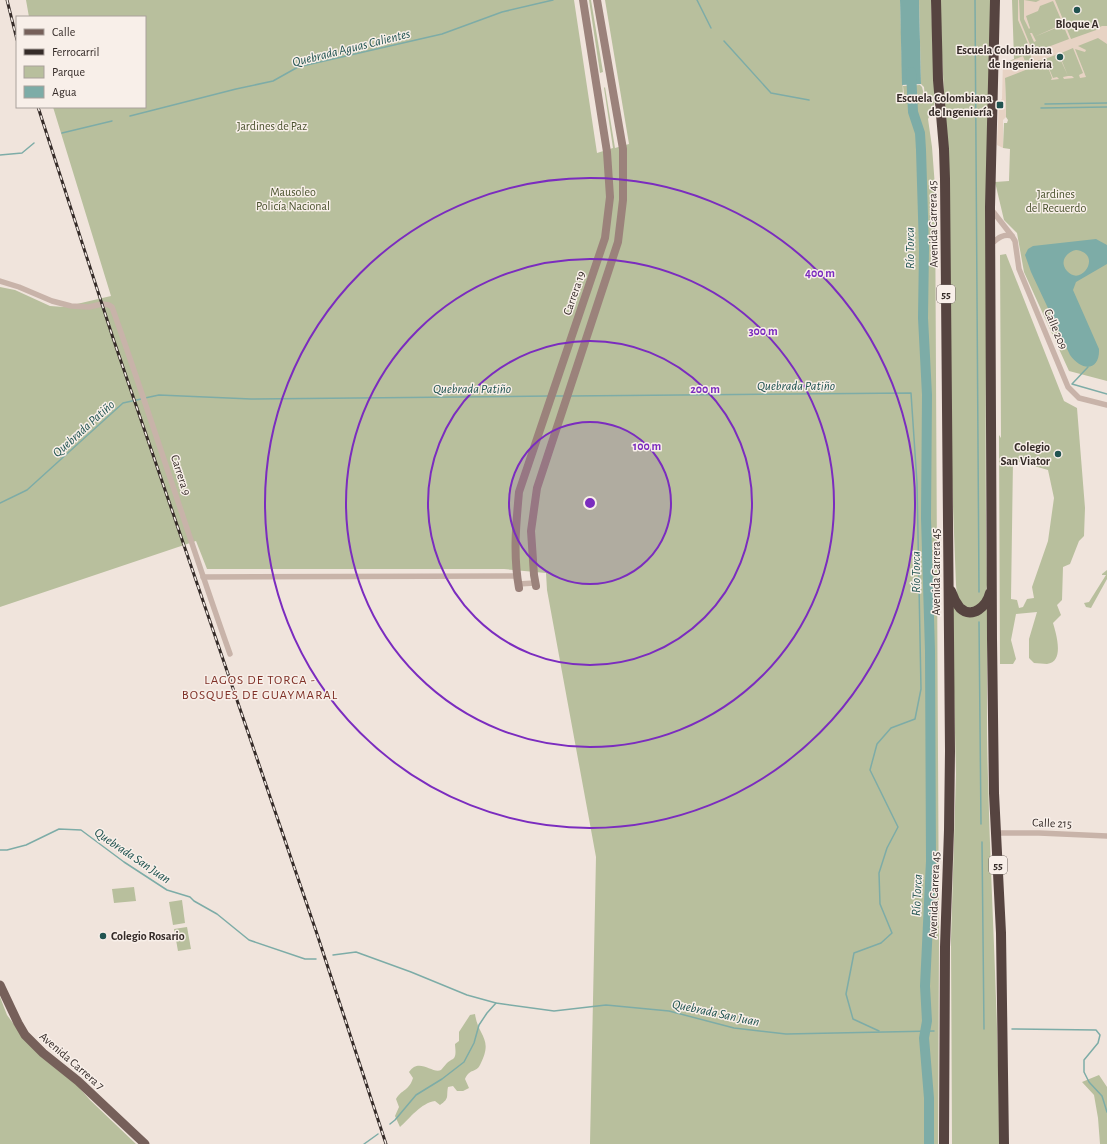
<svg xmlns="http://www.w3.org/2000/svg" width="1107" height="1144" font-family="'Alegreya Sans',sans-serif">
<rect width="100%" height="100%" fill="#f0e4dc"/>
<!-- green -->
<g fill="#b8bf9d" fill-rule="evenodd">
<polygon points="26,0 574,0 597,153 613,148 604,88 605,87 615,148 629,144 605,0 900,0 903,96 904,95 903,86 920,85 922,87 925,99 924,87 921,84 919,0 931,0 935,101 932,114 930,115 928,119 932,147 935,187 939,942 938,1144 590,1144 596,857 547,590 546,573 504,569 207,569 196,541 0,607 0,287 15,290 50,306 64,307 111,296 53,107 145,107 145,17 29,17"/>
<polygon points="589,0 591,0 603,72 600,73"/>
<path d="M940 0H991C989 195 983 390 987 585L986 592 980 606 965 608 957 596 956 585 952 480 944 94 942 55Z"/>
<polygon points="1012,0 1107,0 1107,381 1069,371 1024,272 1017,233 1004,220 995,182 1009,181 1010,149 1003,148 1004,123 1007,123 1008,120 1006,117 1005,78 1006,62 1014,59"/>
<path d="M1006 254 1064 401 1077 408 1085 508 1084 536 1079 541 1070 564 1063 567 1062 600 1057 605 1061 615 1053 623C1056 633 1065 662 1047 664 1043 664 1038 663 1034 663L1029 658V639L1037 612 1016 614 1011 640 1016 659 1013 664H1000L999 435 1001 438 1000 255ZM1013 460 1048 470 1054 498 1048 541 1032 587 1034 598 1027 599 1023 607 1019 608 1017 600 1011 599Z"/>
<polygon points="1107,570 1107,579 1091,608 1086,607 1084,603 1089,602 1106,575 1102,575 1102,574"/>
<path d="M952 605 960 612 987 606C987 648 987 691 987 733 989 870 999 1007 999 1144H952L951 939 956 774Z"/>
<polygon points="134,887 136,901 114,903 112,889"/>
<polygon points="182,900 185,923 173,925 169,902"/>
<polygon points="187,927 191,949 178,951 174,929"/>
<polygon points="0,997 7,1015 21,1034 75,1083 90,1100 136,1144 0,1144"/>
<path d="M475 1014C478 1037 494 1038 480 1065 476 1073 470 1068 465 1079L469 1088 463 1091H457L453 1086 448 1087C446 1097 450 1098 440 1105L435 1101C421 1103 410 1118 400 1127L395 1116 399 1107 396 1099C402 1089 409 1091 413 1078L409 1072C419 1057 432 1074 441 1070 443 1068 445 1065 447 1063 449 1061 451 1060 453 1059 457 1056 455 1048 455 1044L459 1041V1032L470 1015Z"/>
<polygon points="1099,1075 1107,1087 1107,1144 1100,1144 1098,1118 1094,1095 1082,1082"/>
</g>
<!-- plaza -->
<g fill="#e7d3c4">
<polygon points="1018,0 1019,0 1020,20 1033,52 1037,51 1036,47 1037,46 1040,50 1069,39 1063,25 1034,37 1036,41 1034,42 1030,33 1032,33 1034,37 1063,24 1053,1 1040,6 1038,11 1026,16 1030,28 1029,29 1024,19 1024,0 1036,2 1040,0 1055,0 1071,39 1099,29 1100,27 1102,26 1107,26 1107,44 1098,38 1078,46 1086,50 1085,52 1075,49 1086,77 1080,78 1079,75 1083,73 1073,48 1059,54 1068,76 1072,76 1074,78 1064,79 1063,77 1068,76 1058,54 1045,59 1053,78 1057,77 1059,79 1051,80 1052,78 1045,59 1037,61 1038,65 1035,66 1030,54 1032,53 1018,20"/>
<polygon points="1023,56 1028,69 1005,78 1006,117 1003,120 1003,148 997,145 999,102 1002,99 1003,61 1005,60 1006,63"/>
</g>
<!-- water -->
<g fill="#7daca7" fill-rule="evenodd">
<polygon points="900,0 919,0 921,84 902,85"/>
<path d="M1096 239 1107 245V264L1076 282 1073 290 1099 349C1100 371 1082 372 1070 355L1031 272 1025 255 1028 249 1033 246ZM1076 250C1103 253 1082 288 1067 271 1059 262 1066 252 1076 250Z"/>
</g>
<g fill="none" stroke-linecap="round" stroke-linejoin="round">
<!-- stream -->
<g stroke="#7daca7" stroke-width="1.5">
<polyline points="697,0 711,28"/>
<polyline points="975,0 979,592"/>
<polyline points="724,41 771,93 809,100"/>
<polyline points="1045,104 1107,103"/>
<polyline points="1041,108 1107,107"/>
<polyline points="130,116 236,89 273,81 298,67 442,34 502,12 553,0"/>
<polyline points="62,133 112,121"/>
<polyline points="0,155 22,153 34,143"/>
<polyline points="1088,367 1072,384 1107,394"/>
<polyline points="554,396 565,396"/>
<polyline points="570,396 911,393 917,483 921,689 915,719 891,728 877,744 870,770 898,827 887,848 879,873 880,904 892,933 881,943 854,953 846,994 853,1019 879,1031"/>
<polyline points="145,398 159,395 251,399 549,396"/>
<polyline points="0,503 27,490 123,403 141,399"/>
<polyline points="979,622 981,824"/>
<polyline points="982,842 984,1029"/>
<polyline points="0,850 7,850 26,845 59,829 81,830 124,862 167,890 190,897 194,901 217,914 249,940 305,959 316,959"/>
<polyline points="333,955 356,952 411,972 467,995 496,1003 554,1011 606,1005 669,1011 734,1028 786,1034 934,1031"/>
<polyline points="1012,1029 1096,1030 1100,1035 1098,1043 1084,1060 1084,1072 1089,1082 1102,1096 1107,1112"/>
<polyline points="390,1124 395,1120 416,1095 442,1079 464,1062 474,1043 479,1025 487,1013 496,1003"/>
<polyline points="364,1144 378,1134"/>
</g>
<!-- river -->
<polyline stroke="#7daca7" stroke-width="10" points="911,72 913,112 920,133 921,150 924,249 923,318 927,395 926,518 930,651 931,861 925,986 927,1021 924,1038 929,1098 929,1144"/>
<!-- street -->
<g stroke="#c8b3a9" stroke-width="5.5">
<polyline points="991,209 1012,236 1015,241 1019,269 1068,387 1079,398 1107,405"/>
<path d="M990 245C997 239 1003 233 1012 236"/>
<path d="M0 281 19 287 52 301 71 306 89 307 102 304 109 305 112 307C153 422 189 539 230 654"/>
<polyline points="203,577 517,576"/>
<polyline points="518,584 535,583"/>
<polyline points="996,833 1039,833 1107,836"/>
</g>
<!-- secondary -->
<g stroke="#9b827b" stroke-width="8">
<polyline points="536,586 534,575 531,531 537,488 618,242 623,200 623,149 597,0"/>
<path d="M519 588C513 555 516 525 519 492L605 238 610 197 607 152 583 0"/>
</g>
<!-- primary -->
<polyline stroke="#76605a" stroke-width="9" points="0,985 18,1023 25,1035 43,1053 78,1081 145,1144"/>
<!-- highway -->
<g stroke="#564440" stroke-width="10">
<polyline points="936,0 938,80 944,149 945,179 950,751 949,830 945,947 944,1144"/>
<polyline points="995,0 990,207 992,639 994,793 1001,933 1004,1144"/>
<path d="M951 591C953 597 956 603 960 608 973 620 987 605 990 593"/>
</g>
<defs>
<g id="rail">
<polyline points="7,0 17,40"/>
<polyline points="38,107 113,338 316,931 386,1144"/>
</g>
</defs>
<!-- rail casing -->
<use href="#rail" stroke="#352b28" stroke-width="3"/>
<!-- rail -->
<use href="#rail" stroke="#f8efe9" stroke-width="1.5" stroke-dasharray="4.5" stroke-linecap="butt"/>
</g>
<!-- distance rings -->
<circle cx="590" cy="503" r="81" fill="#7b2cbf" fill-opacity=".12"/>
<g fill="none" stroke="#7b2cbf" stroke-width="2">
<circle cx="590" cy="503" r="81"/>
<circle cx="590" cy="503" r="162"/>
<circle cx="590" cy="503" r="244"/>
<circle cx="590" cy="503" r="325"/>
</g>
<!-- markers -->
<g fill="#215451" stroke="#f8efe9" stroke-width="1.5">
<circle cx="1077" cy="10" r="4"/>
<circle cx="1060" cy="57" r="4"/>
<rect x="996" y="101" width="8" height="8" rx="2"/>
<circle cx="1058" cy="454" r="4"/>
<circle cx="103" cy="936" r="4"/>
</g>
<g text-anchor="middle" stroke-width="3" stroke-linejoin="round" paint-order="stroke">
<!-- shield labels -->
<g fill="#f8efe9" stroke="#706662" stroke-width="1">
<rect x="937" y="285" width="18" height="18" rx="3"/>
<rect x="989" y="856" width="18" height="18" rx="3"/>
</g>
<g font-size="11" font-weight="bold" fill="#352b28">
<text x="946" y="298">55</text>
<text x="998" y="869">55</text>
</g>
<!-- poi labels -->
<g font-size="12" font-weight="bold" fill="#352b28" stroke="#f8efe9" text-anchor="end">
<text x="1077" y="28" text-anchor="middle">Bloque A</text>
<text x="1052" y="54">Escuela Colombiana<tspan x="1052" dy="14">de Ingenieria</tspan></text>
<text x="992" y="102">Escuela Colombiana<tspan x="992" dy="14">de Ingeniería</tspan></text>
<text x="1050" y="451">Colegio<tspan x="1050" dy="14">San Viator</tspan></text>
<text x="111" y="940" text-anchor="start">Colegio Rosario</text>
</g>
<!-- park labels -->
<g font-size="12" fill="#4a522e" stroke="#f8efe9">
<text x="272" y="130">Jardines de Paz</text>
<text x="293" y="196">Mausoleo<tspan x="293" dy="14">Policía Nacional</tspan></text>
<text x="1056" y="198">Jardines<tspan x="1056" dy="14">del Recuerdo</tspan></text>
</g>
<!-- street labels -->
<g font-size="12" fill="#352b28" stroke="#f8efe9">
<text transform="translate(933 224) rotate(-91)" y="4">Avenida Carrera 45</text>
<text transform="translate(574 293) rotate(-71)" y="4">Carrera 19</text>
<text transform="translate(1056 329) rotate(67)" y="4">Calle 209</text>
<text transform="translate(181 475) rotate(72)" y="4">Carrera 9</text>
<text transform="translate(936 572) rotate(-90)" y="4">Avenida Carrera 45</text>
<text transform="translate(1052 823) rotate(2)" y="4">Calle 215</text>
<text transform="translate(934 895) rotate(-88)" y="4">Avenida Carrera 45</text>
<text transform="translate(72 1061) rotate(41)" y="4">Avenida Carrera 7</text>
</g>
<!-- water labels -->
<g font-size="13" font-style="italic" fill="#215451" stroke="#f8efe9">
<text transform="translate(351 47) rotate(-14)" y="5">Quebrada Aguas Calientes</text>
<text transform="translate(909 248) rotate(-90)" y="5">Río Torca</text>
<text x="796" y="390">Quebrada Patiño</text>
<text x="472" y="393">Quebrada Patiño</text>
<text transform="translate(83 428) rotate(-42)" y="5">Quebrada Patiño</text>
<text transform="translate(915 572) rotate(-90)" y="5">Río Torca</text>
<text transform="translate(133 855) rotate(34)" y="5">Quebrada San Juan</text>
<text transform="translate(916 895) rotate(-87)" y="5">Río Torca</text>
<text transform="translate(716 1012) rotate(12)" y="5">Quebrada San Juan</text>
</g>
<!-- neighbourhood labels -->
<g font-size="13" letter-spacing="1" fill="#7f3027" stroke="#f8efe9">
<text x="260" y="684">LAGOS DE TORCA -<tspan x="260" dy="15">BOSQUES DE GUAYMARAL</tspan></text>
</g>
</g>
<circle cx="590" cy="503" r="6" fill="#7b2cbf" stroke="#f8efe9" stroke-width="2"/>
<g font-size="12" text-anchor="middle" font-weight="bold" fill="#7b2cbf" stroke="#f8efe9" stroke-width="3" stroke-linejoin="round" paint-order="stroke">
<text x="820" y="277">400 m</text>
<text x="763" y="335">300 m</text>
<text x="705" y="393">200 m</text>
<text x="647" y="450">100 m</text>
</g>
<!-- legend -->
<rect x="16" y="16" width="130" height="92" fill="#f8efe9" stroke="#aaa19c"/>
<rect x="24" y="29" width="20" height="6" fill="#76605a" stroke="#aaa19c"/>
<text x="52" y="36" font-size="12" fill="#352b28">Calle</text>
<rect x="24" y="49" width="20" height="6" fill="#352b28" stroke="#aaa19c"/>
<text x="52" y="56" font-size="12" fill="#352b28">Ferrocarril</text>
<rect x="24" y="66" width="20" height="12" fill="#b8bf9d" stroke="#aaa19c"/>
<text x="52" y="76" font-size="12" fill="#352b28">Parque</text>
<rect x="24" y="86" width="20" height="12" fill="#7daca7" stroke="#aaa19c"/>
<text x="52" y="96" font-size="12" fill="#352b28">Agua</text>
</svg>
